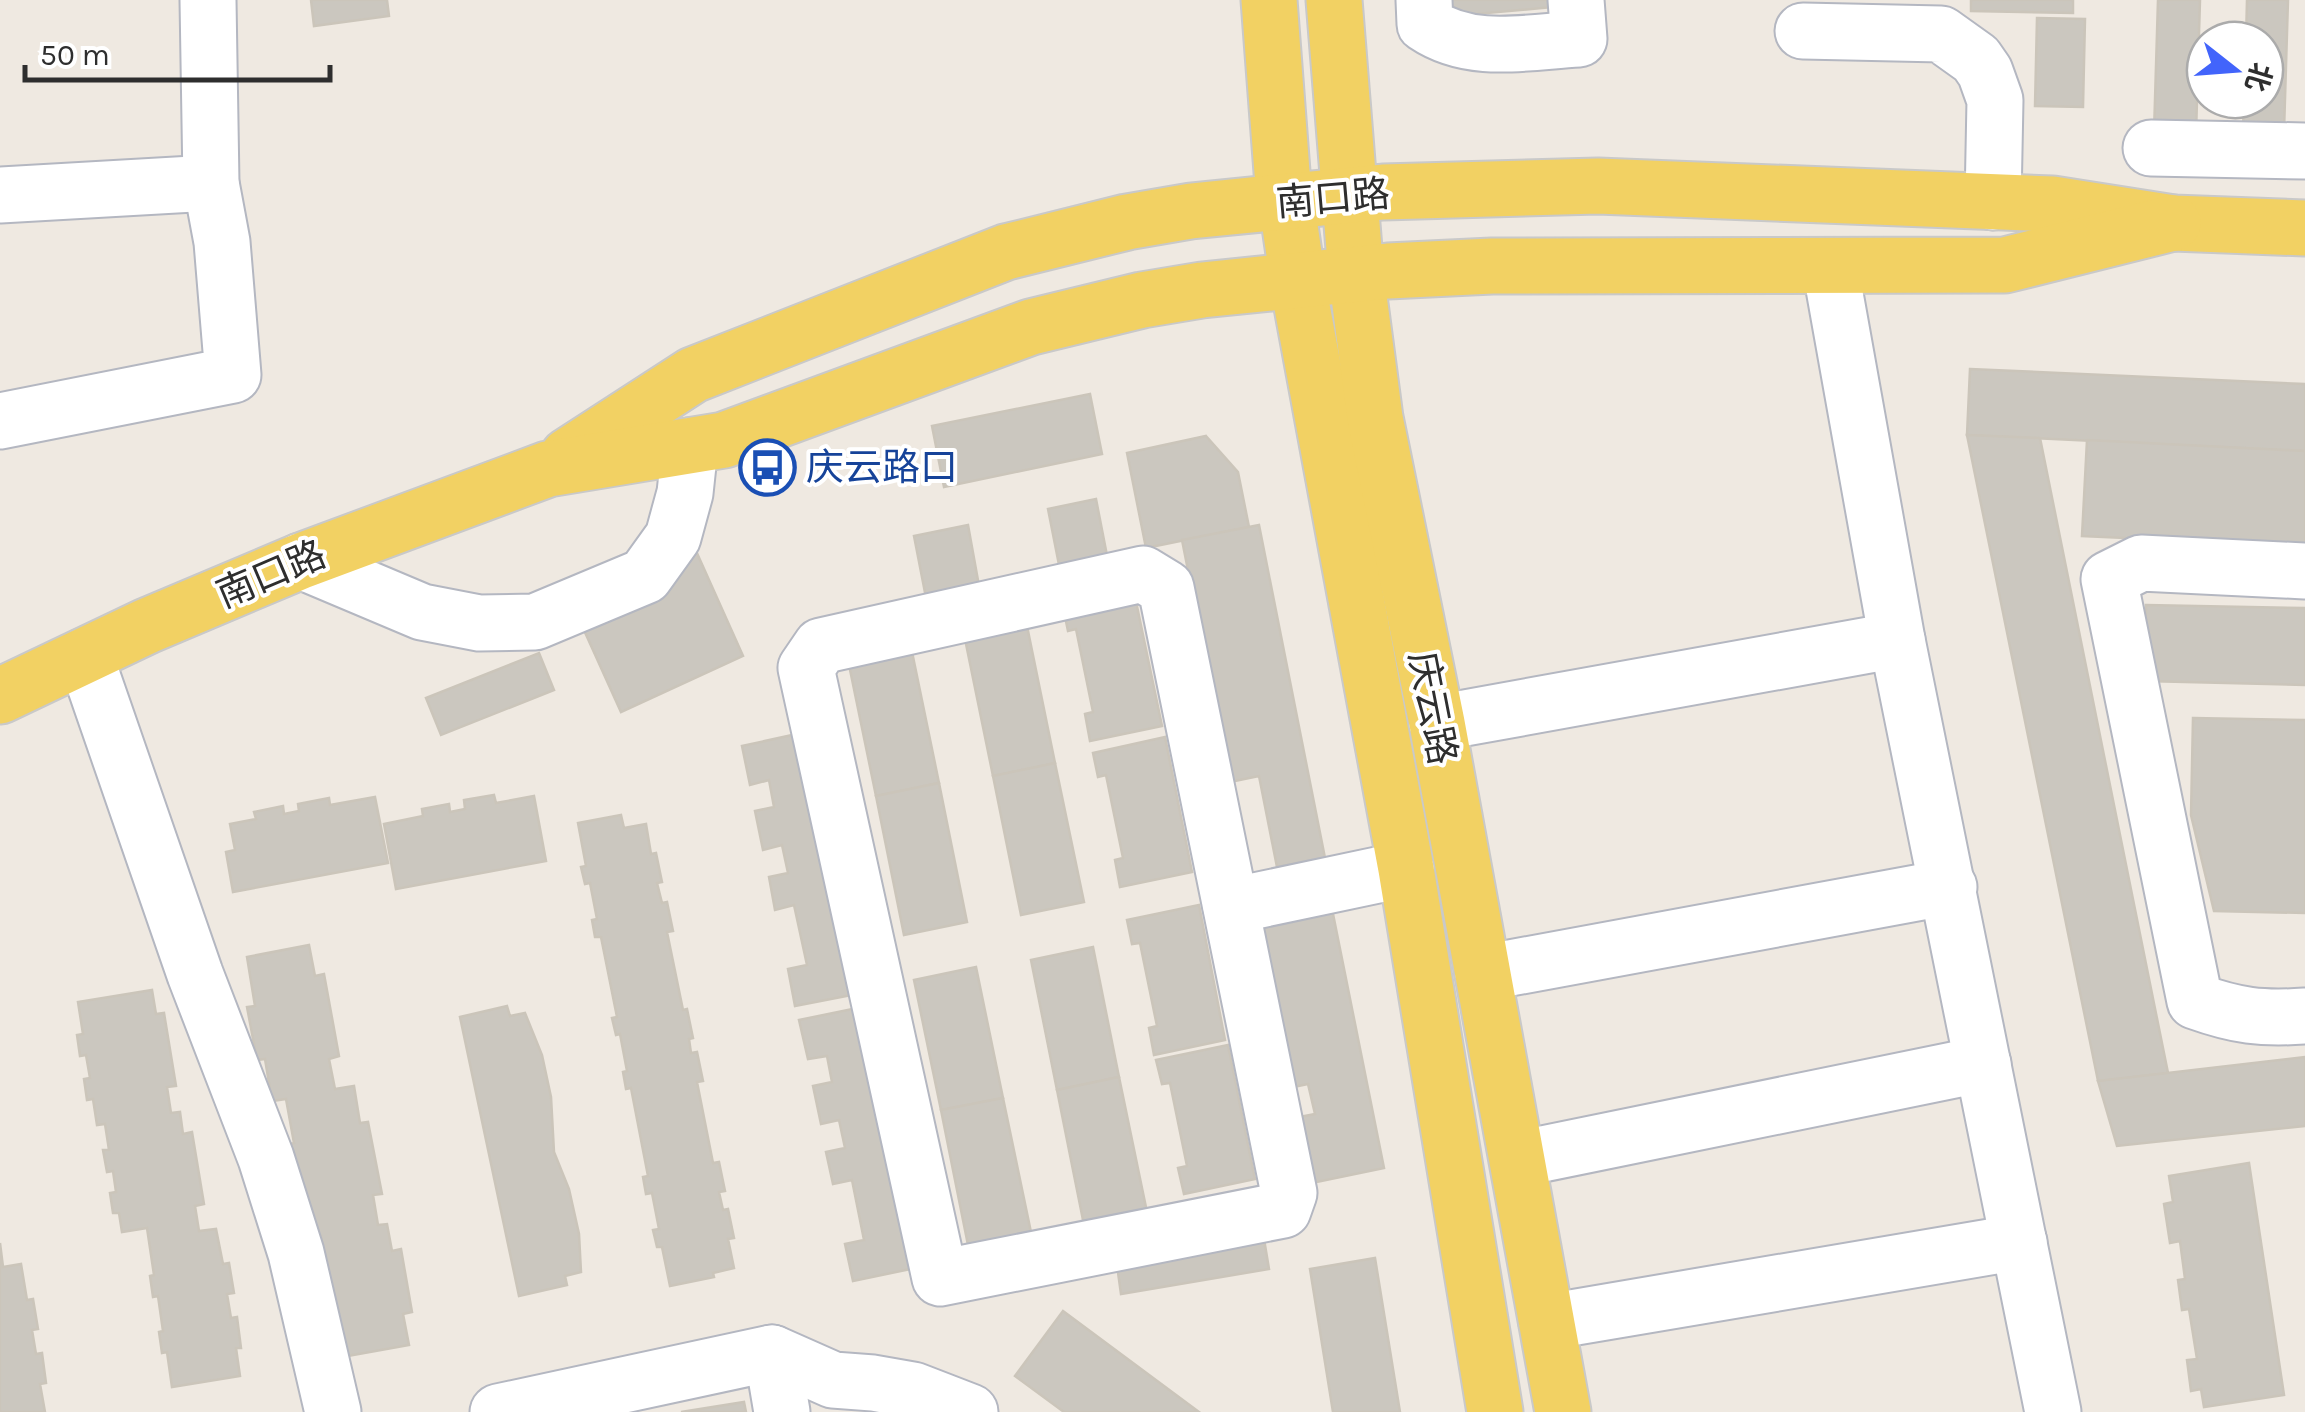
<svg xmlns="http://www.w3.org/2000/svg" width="2305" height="1412" font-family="Karla,'Noto Sans SC',sans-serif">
<rect width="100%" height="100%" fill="#efe9e1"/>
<!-- building -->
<g fill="#cbc7bf" stroke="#cbc5ba" stroke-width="2.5">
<polygon points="311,0 387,0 389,16 314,26"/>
<polygon points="1452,0 1563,0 1564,6 1454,16"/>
<polygon points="1971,0 2073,0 2073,13 1971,11"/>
<polygon points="2158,0 2200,0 2196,134 2154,133"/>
<polygon points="2247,0 2288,0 2284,132 2243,131 2244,100 2265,100 2265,40 2246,40"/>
<polygon points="2037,18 2085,19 2083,107 2035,106"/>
<polygon points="1970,369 2305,384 2305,451 1967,435"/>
<polygon points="1090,394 1102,454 944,487 932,426"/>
<polygon points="1967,435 2040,438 2168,1073 2098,1081"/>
<polygon points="1206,436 1238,472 1249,527 1146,548 1127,453"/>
<polygon points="2087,440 2305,451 2305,546 2082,536"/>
<polygon points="1096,499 1110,571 1062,580 1048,509"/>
<polygon points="968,525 981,597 928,608 914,536"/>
<polygon points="1259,525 1325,858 1277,867 1259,776 1230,782 1182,540"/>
<polygon points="692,542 743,656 621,712 570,599"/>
<polygon points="1134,592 1162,726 1090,741 1085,714 1093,712 1076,629 1068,631 1063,607"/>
<polygon points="2146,605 2305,608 2305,685 2145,681"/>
<polygon points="1027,626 1055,763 993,776 965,639"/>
<polygon points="911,647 939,783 876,796 848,660"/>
<polygon points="539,653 554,690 441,735 426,698"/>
<polygon points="2193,718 2305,720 2305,913 2214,911 2191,815"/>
<polygon points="815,730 867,992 795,1006 788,969 807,965 794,905 775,910 769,877 788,873 782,845 763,850 755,811 774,807 769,780 750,785 742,746"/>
<polygon points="1165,737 1192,872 1120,887 1115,860 1123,858 1106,775 1098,777 1093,753"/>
<polygon points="1055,763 1084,902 1021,915 993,776"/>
<polygon points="939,783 967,922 904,935 876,796"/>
<polygon points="494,795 496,803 534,796 546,861 396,889 384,824 423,816 422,809 449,804 450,812 465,809 464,800"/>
<polygon points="375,797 388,863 233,892 226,852 235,850 230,824 256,819 254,812 283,806 284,814 299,811 298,804 329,798 330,805"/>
<polygon points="621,815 624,828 646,824 651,854 656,853 662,882 657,883 662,903 667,902 673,931 667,932 683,1010 687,1009 693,1038 689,1039 691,1053 697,1052 703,1081 697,1082 713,1163 719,1162 725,1191 719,1192 723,1210 728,1209 734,1238 728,1239 734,1268 713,1273 714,1277 670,1286 662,1247 657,1247 653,1230 659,1229 652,1193 646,1194 643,1177 648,1176 631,1088 626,1089 623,1072 627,1071 620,1034 616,1035 612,1018 617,1017 601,937 595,937 592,920 597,919 590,883 585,884 581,867 586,866 578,823"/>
<polygon points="1330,899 1384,1168 1302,1185 1289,1119 1315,1114 1308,1084 1284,1089 1249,915"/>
<polygon points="1199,905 1225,1040 1154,1055 1149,1028 1157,1026 1140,943 1132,944 1127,920"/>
<polygon points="309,945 315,976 324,974 339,1056 329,1059 335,1089 354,1086 360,1123 368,1122 382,1194 373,1195 378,1225 387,1224 392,1251 401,1249 412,1312 403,1314 409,1345 342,1357 321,1236 311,1238 286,1145 294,1143 286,1099 272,1101 265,1059 257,1060 247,1007 255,1006 247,957"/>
<polygon points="1093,947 1119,1077 1057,1090 1031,960"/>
<polygon points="976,967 1003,1098 941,1110 914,980"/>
<polygon points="152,990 156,1014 164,1013 176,1086 167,1087 171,1113 180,1112 183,1134 192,1132 204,1204 195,1206 199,1231 216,1229 223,1264 229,1263 234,1293 227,1294 231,1318 237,1317 241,1348 236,1348 240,1376 172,1387 167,1352 162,1353 159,1332 163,1331 158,1296 153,1297 150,1276 154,1275 147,1228 122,1232 119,1213 113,1213 110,1193 116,1192 113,1171 107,1172 103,1150 109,1150 105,1124 97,1125 93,1099 87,1100 84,1079 90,1078 86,1055 80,1056 77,1035 83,1034 78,1002"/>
<polygon points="872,1005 925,1266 853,1281 845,1244 864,1240 852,1180 833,1184 826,1152 845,1148 839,1120 821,1124 813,1086 832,1082 827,1056 808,1059 799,1020"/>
<polygon points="507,1006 510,1016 525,1013 542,1055 551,1097 554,1152 569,1189 579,1234 581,1272 565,1276 567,1285 519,1296 460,1017"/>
<polygon points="1228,1045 1255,1179 1184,1194 1178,1168 1187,1166 1170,1083 1162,1084 1156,1060"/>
<polygon points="2305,1057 2305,1126 2117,1146 2098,1081"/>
<polygon points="1119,1077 1148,1217 1085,1230 1057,1090"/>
<polygon points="1003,1098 1032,1237 969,1250 941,1110"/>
<polygon points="2249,1163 2284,1395 2204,1407 2201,1389 2191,1391 2187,1360 2197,1359 2189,1309 2182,1310 2178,1280 2185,1279 2180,1241 2170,1243 2164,1204 2173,1202 2169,1176"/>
<polygon points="1263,1233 1269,1269 1121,1294 1116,1258"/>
<polygon points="0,1243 3,1267 21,1264 27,1300 33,1299 38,1329 32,1330 36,1354 42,1353 46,1383 40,1384 45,1412 0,1412"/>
<polygon points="1375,1258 1400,1412 1333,1412 1310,1269"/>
<polygon points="1063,1311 1199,1412 1064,1412 1015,1376"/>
<polygon points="744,1402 746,1412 681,1412"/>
</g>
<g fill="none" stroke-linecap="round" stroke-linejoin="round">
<defs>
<g id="minor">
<path d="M1424 0 1425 24C1471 55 1526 42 1579 39L1576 0"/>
<polyline points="1803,31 1941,34 1976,59 1985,72 1995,100 1993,202"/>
<polyline points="2151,148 2305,151"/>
<polyline points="0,195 211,183"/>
<polyline points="1830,266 1897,640 2053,1412"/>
<polyline points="0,421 233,375 222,242 211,183 208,0"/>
<polyline points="301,561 422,612 479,623 535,622 645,576 673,537 685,493 690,446"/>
<path d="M2305 571 2141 563 2109 579 2195 1001C2237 1016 2261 1019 2305 1016"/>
<polygon points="1143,574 1166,588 1289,1193 1283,1210 940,1278 806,668 821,646"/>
<polyline points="85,656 195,974 266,1158 296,1253 333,1412"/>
<polyline points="1437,723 1897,640"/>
<polyline points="1231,906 1406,869"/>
<polyline points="1483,973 1949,887"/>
<polyline points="1518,1159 1983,1064"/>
<polyline points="1547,1322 2019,1242"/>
<polyline points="772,1353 782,1412"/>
<polyline points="498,1412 772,1353 833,1380 873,1383 913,1390 970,1412"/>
</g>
<g id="major">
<polyline points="1269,0 1282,172 1301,301 1406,869 1495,1412"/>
<polyline points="1334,0 1356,274 1375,418 1437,723 1563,1412"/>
<polyline points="568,456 693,375 1006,252 1127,222 1191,211 1383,192 1598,186 2052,204 2173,223 2305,228"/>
<polyline points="0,696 147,626 301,561 548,469 724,440 1031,327 1142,300 1202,290 1388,271 1492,266 2005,265 2173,223"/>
</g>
</defs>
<!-- minor casing -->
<use href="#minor" stroke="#b4b7c1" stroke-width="59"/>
<!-- major casing -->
<use href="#major" stroke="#c9c9c9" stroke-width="59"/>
<!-- minor -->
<use href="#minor" stroke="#fff" stroke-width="55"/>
<!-- major -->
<use href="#major" stroke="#f2d163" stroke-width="55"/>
</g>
<!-- icons -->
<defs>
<symbol id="bus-ring" viewBox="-11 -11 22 22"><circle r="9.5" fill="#fff" stroke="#1a4fb4" stroke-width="1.5"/><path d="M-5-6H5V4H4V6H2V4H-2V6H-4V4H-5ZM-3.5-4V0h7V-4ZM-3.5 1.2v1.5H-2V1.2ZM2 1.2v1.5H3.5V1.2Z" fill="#1a4fb4"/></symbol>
</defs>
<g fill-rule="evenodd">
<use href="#bus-ring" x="736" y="436" width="63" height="63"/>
</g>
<g text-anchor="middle" stroke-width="8" stroke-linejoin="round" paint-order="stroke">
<!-- street labels -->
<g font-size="38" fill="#2e2e2e" stroke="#fff">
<text transform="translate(1333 198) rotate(-5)" y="13">南口路</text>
<text transform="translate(271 574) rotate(-23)" y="13">南口路</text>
<text transform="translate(1433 708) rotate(79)" y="13">庆云路</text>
</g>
<!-- transit labels -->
<g font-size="38" fill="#164399" stroke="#fff" text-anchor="start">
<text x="806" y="480">庆云路口</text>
</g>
</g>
<!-- north arrow -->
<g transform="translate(2235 70) rotate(107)"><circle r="48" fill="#ffffff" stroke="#ababab" stroke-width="2.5"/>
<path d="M0-8L18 38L0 25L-18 38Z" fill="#4264fb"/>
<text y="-15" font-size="28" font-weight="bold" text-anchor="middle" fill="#2e2e2e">北</text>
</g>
<!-- scale -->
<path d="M25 65v15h305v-15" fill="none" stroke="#2e2e2e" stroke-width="5"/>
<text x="40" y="65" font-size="30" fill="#2e2e2e" stroke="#ffffff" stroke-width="8" paint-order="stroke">50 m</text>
</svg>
